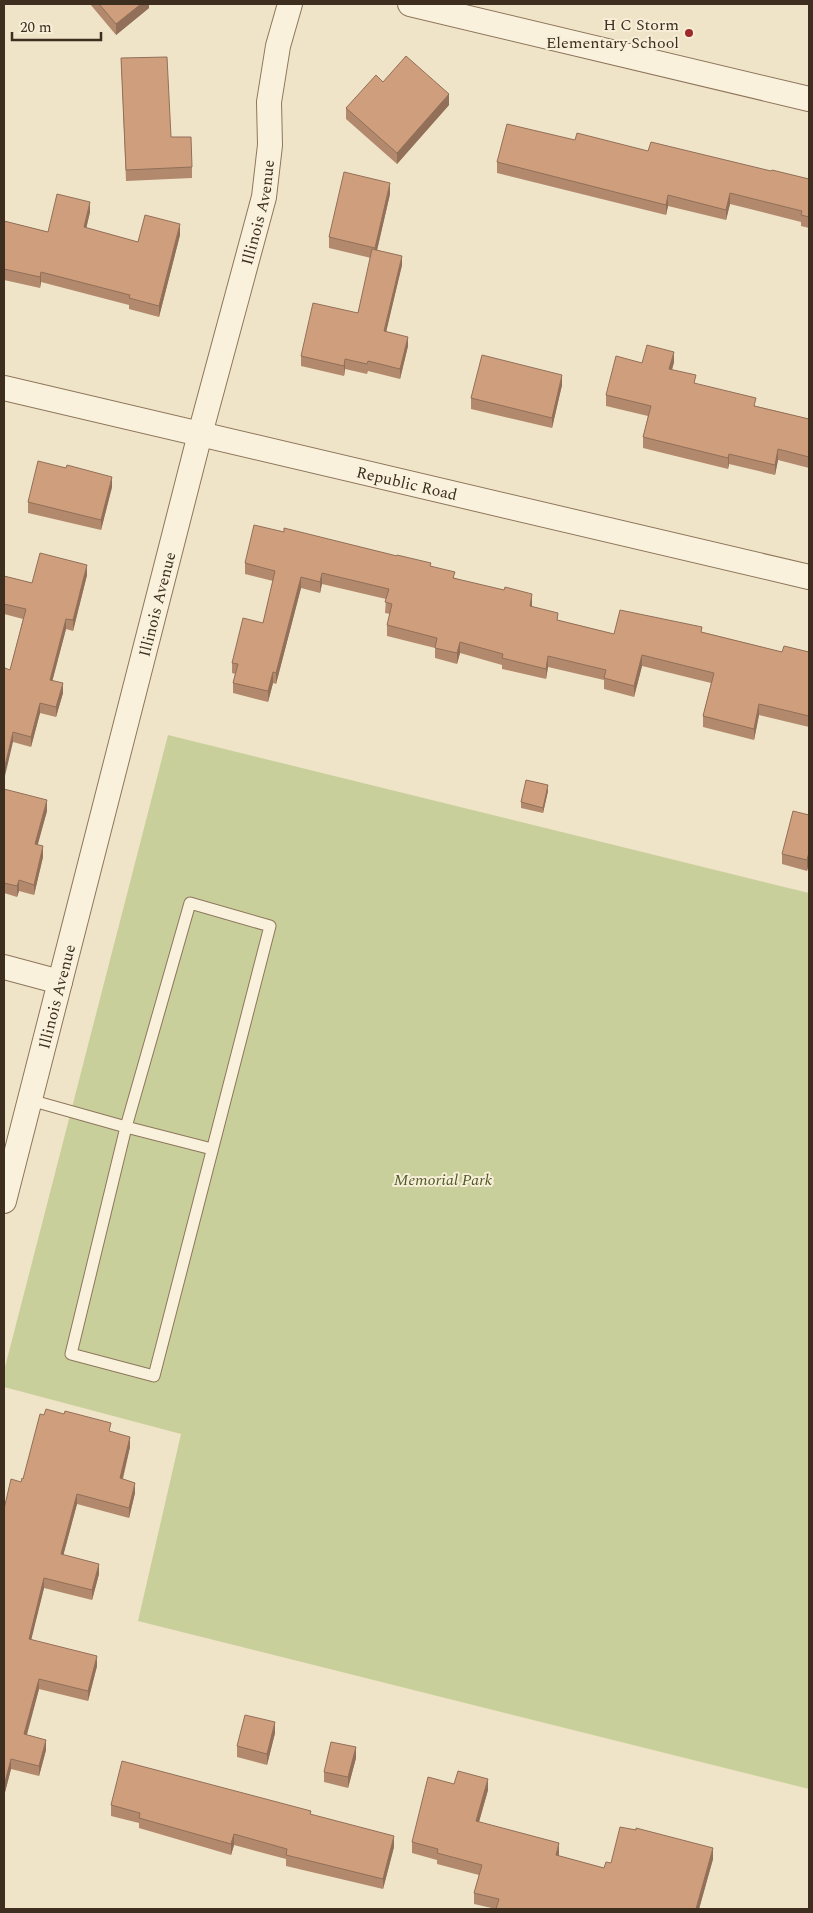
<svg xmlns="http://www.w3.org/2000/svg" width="813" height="1913" font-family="Spectral,serif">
<rect width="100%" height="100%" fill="#f0e4c8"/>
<!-- green -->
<polygon fill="#c9cf9b" points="168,735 809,893 809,1789 138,1621 181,1434 4,1387 4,1371"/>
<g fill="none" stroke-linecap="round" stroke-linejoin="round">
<defs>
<g id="service">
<polygon points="190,903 270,926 154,1376 71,1354 126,1127"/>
<polyline points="30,1100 126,1127 212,1149"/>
</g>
<g id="minor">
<polyline points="410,4 809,99"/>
<path id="s1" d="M4 388 809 577"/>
<polyline points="4,967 60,982"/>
<path id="s2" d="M4 1201 200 434 264 197 270 145 269 102 278 46 290 4"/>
</g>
</defs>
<!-- service casing -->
<use href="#service" stroke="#8d765c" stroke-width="13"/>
<!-- minor casing -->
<use href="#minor" stroke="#8d765c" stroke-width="26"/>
<!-- service -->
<use href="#service" stroke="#faf1dc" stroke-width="11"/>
<!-- minor -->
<use href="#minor" stroke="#faf1dc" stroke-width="24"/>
</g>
<!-- wall -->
<g fill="#b2896c">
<polygon points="90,4 149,4 149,8 116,35"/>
<polygon points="121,58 171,137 192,167 192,178 126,181"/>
<polygon points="449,105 397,164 346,119 346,108"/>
<polygon points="575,140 771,171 809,179 809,176 809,228 801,226 801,222 730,204 726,220 668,206 666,215 497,173 497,162"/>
<polygon points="390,194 377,250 402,265 386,331 408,346 400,379 368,371 367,374 345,369 344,376 301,366 301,356 358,313 371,258 329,248 329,237"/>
<polygon points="90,212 86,228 138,242 180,235 159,317 129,309 129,305 41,282 40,288 4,280 4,221 48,232"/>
<polygon points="674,362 672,370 696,384 756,406 809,419 809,468 778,460 775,475 729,464 728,469 643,448 643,437 648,416 606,406 606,395 642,363"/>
<polygon points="562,385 552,428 471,409 471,398"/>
<polygon points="112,487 101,530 28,513 28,502"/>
<polygon points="245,563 431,566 455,578 532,605 532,607 558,620 614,634 702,632 782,652 809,652 809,727 759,715 754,740 703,727 703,716 711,683 642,666 634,697 604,689 604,680 548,667 546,679 502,669 502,665 460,653 457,664 435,658 435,648 387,636 387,625 390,614 385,613 386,599 322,584 320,593 301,588 276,684 273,683 268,702 233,693 233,683 235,674 232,673 232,663 263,623 273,581 245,574"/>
<polygon points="87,575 73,631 66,629 52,681 63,693 56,717 40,713 31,747 13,742 10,670 23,619 4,614 4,576 32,583"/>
<polygon points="4,789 47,811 37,845 43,857 34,895 19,891 17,897 4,893"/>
<polygon points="548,791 543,813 521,808 521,802"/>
<polygon points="809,815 809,863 807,871 782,864 782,854"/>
<polygon points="111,1432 130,1447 123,1479 135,1493 129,1518 77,1504 63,1555 99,1574 92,1600 44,1588 31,1639 97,1666 88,1701 39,1689 27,1735 46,1750 39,1776 11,1769 4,1796 4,1509 23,1479"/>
<polygon points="275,1733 267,1765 237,1757 237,1746"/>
<polygon points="356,1758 348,1788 324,1782 324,1772"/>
<polygon points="454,1784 488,1790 479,1822 559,1854 558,1856 604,1868 611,1863 713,1859 699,1909 496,1909 474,1904 474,1893 479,1875 437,1864 437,1860 412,1853 412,1842"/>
<polygon points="111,1805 311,1815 394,1847 383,1889 286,1866 286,1859 234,1845 231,1855 139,1828 139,1823 111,1816"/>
</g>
<!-- shaded-wall -->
<g fill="#916f58">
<polygon points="141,4 149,4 149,8 116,35 116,24"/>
<polygon points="449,94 449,105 397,164 397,153"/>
<polygon points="390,183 390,194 375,259 375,248"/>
<polygon points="730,193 730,204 726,220 726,210"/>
<polygon points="668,195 668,206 666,215 666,205"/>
<polygon points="90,202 90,212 84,238 84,227"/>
<polygon points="180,224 180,235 159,317 159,306"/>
<polygon points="402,256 402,265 384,341 384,331"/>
<polygon points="41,272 41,282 40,288 40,277"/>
<polygon points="408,337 408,346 400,379 400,369"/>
<polygon points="674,352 674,362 669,380 669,369"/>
<polygon points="345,359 345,369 344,376 344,366"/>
<polygon points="562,375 562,385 552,428 552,418"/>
<polygon points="778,449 778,460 775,475 775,465"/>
<polygon points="729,454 729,464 728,469 728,458"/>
<polygon points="112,477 112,487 101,530 101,520"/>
<polygon points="87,565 87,575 73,631 73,620"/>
<polygon points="322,573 322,584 320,593 320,582"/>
<polygon points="301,577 301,588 276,684 276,673"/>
<polygon points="532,594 532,605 530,617 530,606"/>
<polygon points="66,619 66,629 50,690 50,680"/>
<polygon points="460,642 460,653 457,664 457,653"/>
<polygon points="642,655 642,666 634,697 634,686"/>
<polygon points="548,656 548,667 546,679 546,669"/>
<polygon points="273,672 273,683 268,702 268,691"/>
<polygon points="63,683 63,693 56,717 56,707"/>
<polygon points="40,703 40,713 31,747 31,737"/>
<polygon points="759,704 759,715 754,740 754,729"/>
<polygon points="13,732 13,742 4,780 4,770"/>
<polygon points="548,785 548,791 543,813 543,808"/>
<polygon points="47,800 47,811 35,855 35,844"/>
<polygon points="43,846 43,857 34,895 34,885"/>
<polygon points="809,852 809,863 807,871 807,860"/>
<polygon points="19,880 19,891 17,897 17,886"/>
<polygon points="130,1437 130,1447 120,1488 120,1478"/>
<polygon points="135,1483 135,1493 129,1518 129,1508"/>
<polygon points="77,1494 77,1504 61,1564 61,1554"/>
<polygon points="99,1564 99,1574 92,1600 92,1590"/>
<polygon points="44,1578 44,1588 29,1649 29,1639"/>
<polygon points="97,1656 97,1666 88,1701 88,1691"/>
<polygon points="39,1679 39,1689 24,1744 24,1734"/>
<polygon points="275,1722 275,1733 267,1765 267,1754"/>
<polygon points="46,1740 46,1750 39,1776 39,1766"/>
<polygon points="356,1747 356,1758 348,1788 348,1777"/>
<polygon points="11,1759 11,1769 4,1796 4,1786"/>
<polygon points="488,1779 488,1790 476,1832 476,1821"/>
<polygon points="234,1834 234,1845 231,1855 231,1844"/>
<polygon points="394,1836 394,1847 383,1889 383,1879"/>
<polygon points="559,1843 559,1854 556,1866 556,1855"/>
<polygon points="713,1848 713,1859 699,1909 696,1909"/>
</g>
<!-- building -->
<g fill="#cf9f7d" stroke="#916f58">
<polygon points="99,4 141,4 116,24"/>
<polygon points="406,56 449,94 397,153 346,108 376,75 383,82"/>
<polygon points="167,57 171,137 191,137 192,167 126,170 121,58"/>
<polygon points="507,124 575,140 577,133 648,151 651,142 771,171 772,170 809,179 809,176 809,217 801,215 802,211 730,193 726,210 668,195 666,205 497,162"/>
<polygon points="344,172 390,183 375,248 329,237"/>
<polygon points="57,194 90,202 84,227 138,242 145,215 180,224 159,306 129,298 130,295 41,272 40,277 4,269 4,221 48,232"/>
<polygon points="372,249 402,256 384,331 408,337 400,369 368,361 367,364 345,359 344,366 301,356 313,303 358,313"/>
<polygon points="647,345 674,352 669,369 696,375 694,383 756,398 754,406 809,419 809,457 778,449 775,465 729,454 728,458 643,437 651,406 606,395 616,356 642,363"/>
<polygon points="482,355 562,375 552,418 471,398"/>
<polygon points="38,461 66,468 67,465 112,477 101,520 28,502"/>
<polygon points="254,525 284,532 284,528 397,556 397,555 431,563 430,566 455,572 453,578 504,590 505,587 532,594 530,606 558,613 557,620 614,634 620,610 702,627 701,632 782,652 784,646 809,652 809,716 759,704 754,729 703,716 714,673 642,655 634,686 604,678 606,670 548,656 546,669 502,658 503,654 460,642 457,653 435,648 437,638 387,625 392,604 385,602 389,589 322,573 320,582 301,577 276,673 273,672 268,691 233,683 238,664 232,663 243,618 263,623 275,571 245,563"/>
<polygon points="40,553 87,565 73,620 66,619 50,680 63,683 56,707 40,703 31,737 13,732 4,770 4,672 5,668 10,670 26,609 4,604 4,576 32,583"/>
<polygon points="526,780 548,785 543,808 521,802"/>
<polygon points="4,789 47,800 35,844 43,846 34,885 19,880 17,886 4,883"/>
<polygon points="793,811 809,815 809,852 807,860 782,854"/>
<polygon points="46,1409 64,1414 65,1411 111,1423 109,1431 130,1437 120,1478 135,1483 129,1508 77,1494 61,1554 99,1564 92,1590 44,1578 29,1639 97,1656 88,1691 39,1679 24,1734 46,1740 39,1766 11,1759 4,1786 4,1509 11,1479 21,1482 22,1478 23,1479 40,1414 44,1415"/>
<polygon points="245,1715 275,1722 267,1754 237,1746"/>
<polygon points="331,1742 356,1747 348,1777 324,1772"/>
<polygon points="122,1761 311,1811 310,1814 394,1836 383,1879 286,1855 287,1849 234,1834 231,1844 139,1818 140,1813 111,1805"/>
<polygon points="458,1771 488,1779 476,1821 559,1843 556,1855 604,1868 606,1862 611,1863 620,1827 636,1830 636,1828 713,1848 696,1909 496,1909 499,1899 474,1893 482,1865 437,1853 438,1849 412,1842 428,1777 454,1784"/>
</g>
<!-- markers -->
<circle fill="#9e2a2b" stroke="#f7eed8" stroke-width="2" cx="689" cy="33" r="5"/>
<g text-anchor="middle" stroke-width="4" stroke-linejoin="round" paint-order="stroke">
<!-- poi labels -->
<g font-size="16" fill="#3d2e20" stroke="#f7eed8" text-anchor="end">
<text x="679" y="30">H C Storm<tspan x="679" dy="18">Elementary School</tspan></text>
</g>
<!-- street labels -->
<g font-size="16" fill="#3d2e20" stroke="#f7eed8">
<text dy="6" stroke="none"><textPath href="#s2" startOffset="1021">Illinois Avenue</textPath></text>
<text dy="6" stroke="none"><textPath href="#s1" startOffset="414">Republic Road</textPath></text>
<text dy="6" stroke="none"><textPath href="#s2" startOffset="616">Illinois Avenue</textPath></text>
<text dy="6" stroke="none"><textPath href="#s2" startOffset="211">Illinois Avenue</textPath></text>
</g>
<!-- park labels -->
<g font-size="16" font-style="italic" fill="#4d5a26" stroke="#f7eed8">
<text x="443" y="1185">Memorial Park</text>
</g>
</g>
<!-- border -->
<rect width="813" height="1913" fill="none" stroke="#3d2e20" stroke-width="10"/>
<!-- scale -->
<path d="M12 32v8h89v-8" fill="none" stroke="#3d2e20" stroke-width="2.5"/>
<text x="20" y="32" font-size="15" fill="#3d2e20" stroke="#f7eed8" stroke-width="4" paint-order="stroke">20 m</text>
</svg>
